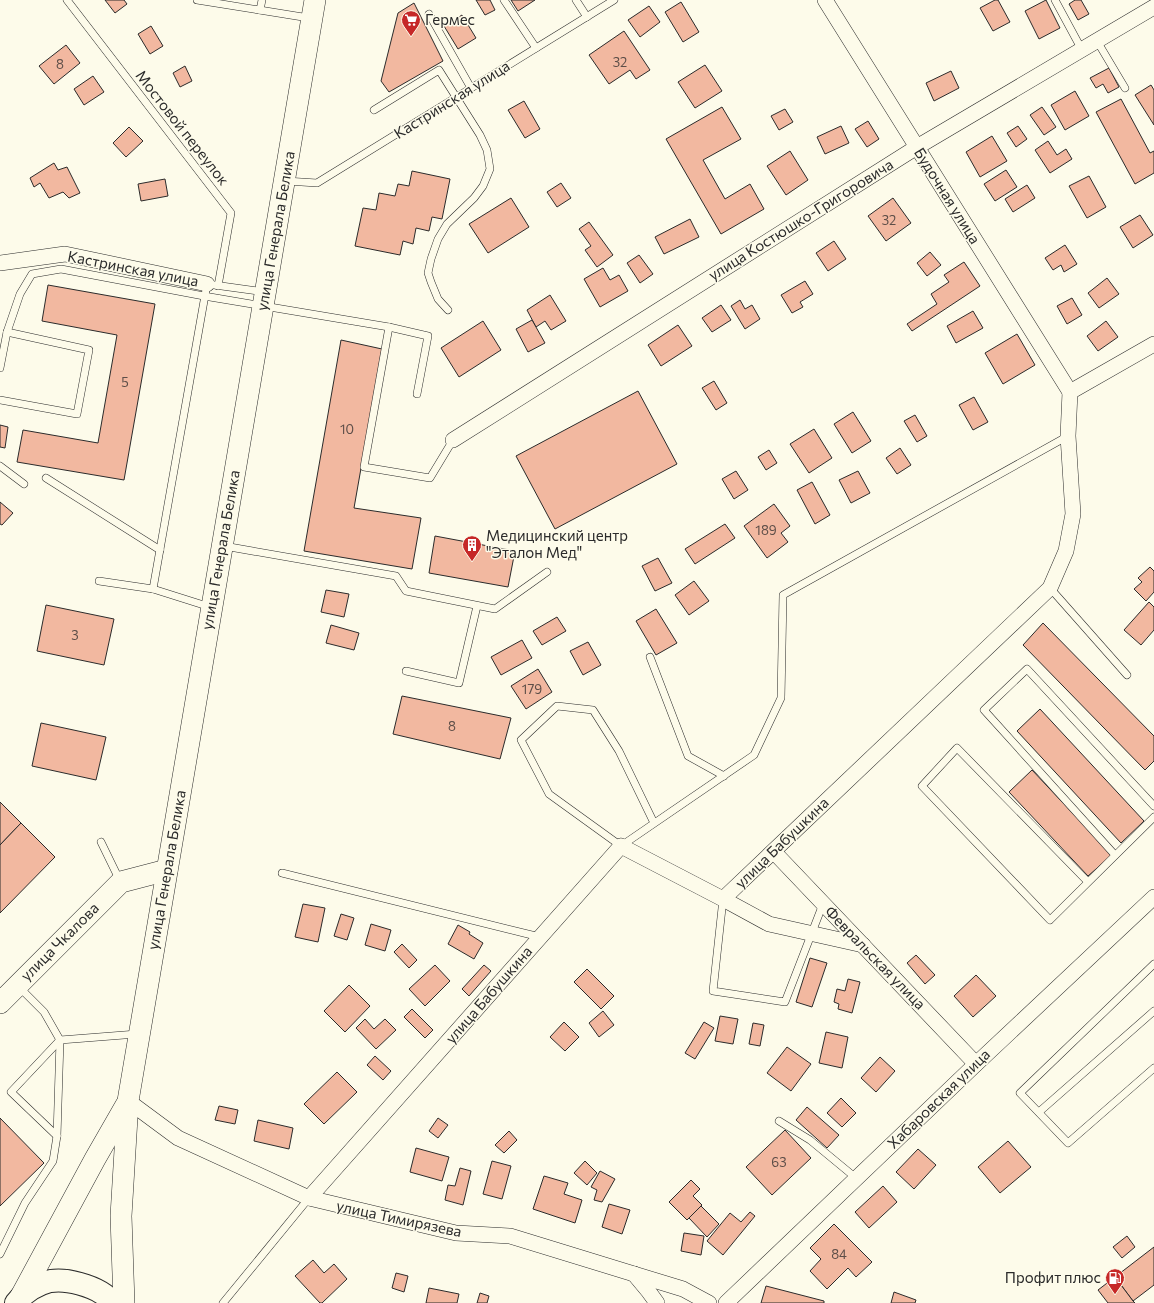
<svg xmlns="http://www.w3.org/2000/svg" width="1154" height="1303" font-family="Commissioner,sans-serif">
<rect width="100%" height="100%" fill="#fdfbea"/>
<!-- building -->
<g fill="#f2b8a0" stroke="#2b2b2b">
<polygon points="105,0 124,0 127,4 115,13"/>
<polygon points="476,0 490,0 495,10 485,15"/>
<polygon points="511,0 535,0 518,11"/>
<polygon points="995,0 998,0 1010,22 993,31 980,8"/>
<polygon points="1046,0 1060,28 1039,39 1025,11"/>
<polygon points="1075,0 1081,0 1089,14 1078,20 1069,4"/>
<polygon points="681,2 699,32 683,42 665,12"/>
<polygon points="414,3 443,61 389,92 381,81 398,13"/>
<polygon points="649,6 660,22 640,37 628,20"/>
<polygon points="462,15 476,38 458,49 444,26"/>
<polygon points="151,26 163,46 150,54 138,34"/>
<polygon points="624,31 650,70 636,79 630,70 609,84 589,55"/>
<polygon points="66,45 80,63 54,84 39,66"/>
<polygon points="705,65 722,91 695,108 678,82"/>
<polygon points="185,66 192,81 180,87 173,73"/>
<polygon points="1109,68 1119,87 1108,93 1103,84 1096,88 1090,78"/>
<polygon points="951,71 959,88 934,101 926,83"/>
<polygon points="93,76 104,92 84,105 74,89"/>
<polygon points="1151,85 1154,90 1154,125 1135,95"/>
<polygon points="1075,91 1089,116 1065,130 1051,105"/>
<polygon points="1121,99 1150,153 1154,151 1154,173 1135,184 1096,112"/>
<polygon points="524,101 540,129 525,138 508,110"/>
<polygon points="722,107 741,139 703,160 725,199 750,184 764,209 721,234 666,139"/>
<polygon points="1042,107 1056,127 1044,135 1030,115"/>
<polygon points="785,109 793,122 779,130 771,116"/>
<polygon points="868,121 879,139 867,147 855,129"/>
<polygon points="841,126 849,143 825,154 817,137"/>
<polygon points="1018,126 1027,139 1016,147 1007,133"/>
<polygon points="129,127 143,141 126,157 113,143"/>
<polygon points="992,136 1007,161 980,177 966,152"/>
<polygon points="1048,141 1057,155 1066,149 1072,159 1050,173 1035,150"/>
<polygon points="790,151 808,180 786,195 767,166"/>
<polygon points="54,163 58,170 67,167 80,193 69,198 63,192 49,198 40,183 34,187 30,178"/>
<polygon points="1006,170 1017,187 995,201 984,184"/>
<polygon points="412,171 450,179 442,219 432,217 429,231 416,228 413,244 403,241 400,255 355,246 363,208 376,210 379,193 395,196 398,184 409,186"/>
<polygon points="1089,176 1106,207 1087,218 1069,186"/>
<polygon points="165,179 168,196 141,201 138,184"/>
<polygon points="561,183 571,198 557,207 547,192"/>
<polygon points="1027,185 1035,198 1013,212 1005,199"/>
<polygon points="511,198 529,227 488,253 469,224"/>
<polygon points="893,198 911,223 886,241 868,216"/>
<polygon points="1140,215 1153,235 1133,248 1120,227"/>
<polygon points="690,219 699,237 664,254 655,237"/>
<polygon points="589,222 613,255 597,267 585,250 591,246 579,229"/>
<polygon points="834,241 846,259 828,271 816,253"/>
<polygon points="1065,245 1077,264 1064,272 1061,265 1053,270 1045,258"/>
<polygon points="930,252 941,265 927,276 917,263"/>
<polygon points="639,255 653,274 640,283 627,263"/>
<polygon points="964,262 980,286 912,331 907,324 937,304 931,294 949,282 944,275"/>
<polygon points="603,268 610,280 619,275 628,291 600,307 584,279"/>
<polygon points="1107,278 1119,294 1099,308 1088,293"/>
<polygon points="805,281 813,294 800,302 803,307 792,313 781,295"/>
<polygon points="48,285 155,304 124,480 17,462 23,430 98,443 117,335 42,321"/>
<polygon points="550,295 566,321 551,330 545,321 536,327 527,310"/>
<polygon points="1072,298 1082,315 1067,324 1057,306"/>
<polygon points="740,300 745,309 752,305 760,319 745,329 731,306"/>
<polygon points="721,305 731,320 712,332 702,318"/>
<polygon points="973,311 983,328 956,343 947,326"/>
<polygon points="532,320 545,343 528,352 516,329"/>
<polygon points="483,321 501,350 459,377 441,348"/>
<polygon points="1106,321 1118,337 1098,351 1087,336"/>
<polygon points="678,325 692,346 661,366 648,345"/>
<polygon points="1017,334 1035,365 1003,384 985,353"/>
<polygon points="341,340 382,349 354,508 421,518 412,569 304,551"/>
<polygon points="714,381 727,403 716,410 702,388"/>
<polygon points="638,391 677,464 555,529 516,456"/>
<polygon points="974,397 988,422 973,430 959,405"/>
<polygon points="853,412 871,441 852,453 834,424"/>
<polygon points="915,415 927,436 917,442 904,421"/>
<polygon points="0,425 8,427 5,448 0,447"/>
<polygon points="814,429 832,458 809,473 790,444"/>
<polygon points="900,448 911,465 897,474 886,458"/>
<polygon points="769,450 777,463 766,470 758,457"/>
<polygon points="736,471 748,490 734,499 722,479"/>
<polygon points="858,471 870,493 851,503 839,480"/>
<polygon points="812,482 830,515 815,524 797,490"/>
<polygon points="0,502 13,513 2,525 0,524"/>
<polygon points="774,504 790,526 781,533 788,542 767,558 744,526"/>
<polygon points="725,524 735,538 695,564 685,549"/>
<polygon points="435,536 515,551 508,587 429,573"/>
<polygon points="658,558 672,583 655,591 642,566"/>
<polygon points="1150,567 1154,571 1154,592 1146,601 1134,589 1142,582 1138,578"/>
<polygon points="694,581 709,601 689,615 675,595"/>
<polygon points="326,590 349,594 344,617 321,612"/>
<polygon points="1149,602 1154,607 1154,630 1141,645 1124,630"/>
<polygon points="46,605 114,619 104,665 37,651"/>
<polygon points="656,609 677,643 656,655 636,621"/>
<polygon points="557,617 566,631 542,645 533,631"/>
<polygon points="1043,623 1154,736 1154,761 1145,770 1023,645"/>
<polygon points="331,625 359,633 354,650 326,643"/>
<polygon points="522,640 532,658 501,675 491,657"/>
<polygon points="588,642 601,665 583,675 570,651"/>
<polygon points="538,669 552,692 526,709 511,686"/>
<polygon points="402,696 511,718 500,759 393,734"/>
<polygon points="1040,709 1144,821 1121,843 1017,731"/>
<polygon points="41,723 106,737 96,780 32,766"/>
<polygon points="1032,770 1112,855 1088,876 1009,792"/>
<polygon points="0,802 21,823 0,845"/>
<polygon points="21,823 55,857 0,913 0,845"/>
<polygon points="303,904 325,908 318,942 295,937"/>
<polygon points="341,914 354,918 347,940 334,936"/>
<polygon points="371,924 391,930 385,951 365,945"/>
<polygon points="458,925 470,932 469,934 483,943 474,959 448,944"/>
<polygon points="402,944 417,960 409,968 394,952"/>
<polygon points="916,955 935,975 925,984 907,963"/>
<polygon points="810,958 827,963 812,1007 796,1002"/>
<polygon points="435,965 450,981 425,1006 409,989"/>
<polygon points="484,965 491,971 469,996 462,989"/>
<polygon points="587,969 614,996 601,1009 574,982"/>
<polygon points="976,975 996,996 973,1017 954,996"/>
<polygon points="848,979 860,982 852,1013 838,1009 839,1004 834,1002 837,989 845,991"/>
<polygon points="349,985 370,1006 345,1032 324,1011"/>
<polygon points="412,1009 433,1030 425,1038 404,1017"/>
<polygon points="603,1011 614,1025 599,1037 589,1023"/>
<polygon points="720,1016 738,1019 733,1044 715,1041"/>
<polygon points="365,1019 374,1029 385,1019 396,1030 376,1049 356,1028"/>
<polygon points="564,1022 579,1037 565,1051 550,1037"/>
<polygon points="704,1022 714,1028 695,1059 685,1053"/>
<polygon points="753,1023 764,1025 760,1046 749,1044"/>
<polygon points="826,1032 848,1037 842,1068 819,1063"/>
<polygon points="787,1047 811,1064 791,1091 767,1073"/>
<polygon points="375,1056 391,1071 383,1080 367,1065"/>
<polygon points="880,1057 895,1071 876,1092 861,1078"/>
<polygon points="337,1072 357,1092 324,1124 304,1104"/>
<polygon points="841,1098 856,1113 842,1127 827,1113"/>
<polygon points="219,1106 238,1110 235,1124 215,1120"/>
<polygon points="807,1107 839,1135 827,1148 796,1120"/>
<polygon points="0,1118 44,1163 0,1206"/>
<polygon points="438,1118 448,1125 438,1138 429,1131"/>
<polygon points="258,1120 293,1128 289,1149 254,1141"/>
<polygon points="785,1130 811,1158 772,1195 746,1167"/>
<polygon points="509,1131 517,1140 504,1153 495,1145"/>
<polygon points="1008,1141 1031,1167 1000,1193 978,1167"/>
<polygon points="416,1148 449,1157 442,1181 410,1172"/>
<polygon points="918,1149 936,1165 914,1189 896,1172"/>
<polygon points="492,1161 511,1166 502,1199 483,1194"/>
<polygon points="585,1161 597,1173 587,1185 574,1173"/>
<polygon points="460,1168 471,1171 463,1205 445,1200 448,1185 455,1186"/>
<polygon points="600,1171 615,1179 602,1202 594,1200 597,1190 591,1187"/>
<polygon points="544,1176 568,1183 564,1194 582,1200 575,1223 533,1209"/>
<polygon points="691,1180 700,1189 693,1196 702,1205 687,1220 669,1202"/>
<polygon points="883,1186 897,1202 869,1228 855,1212"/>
<polygon points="609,1204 630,1210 622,1234 602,1227"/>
<polygon points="701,1206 719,1224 707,1237 689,1218"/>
<polygon points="750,1212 755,1216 723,1255 707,1241 730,1213 741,1222"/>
<polygon points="834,1224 872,1262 856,1277 848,1268 827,1289 810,1271 821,1259 810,1248"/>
<polygon points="684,1233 704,1236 701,1255 681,1251"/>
<polygon points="1127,1236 1135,1247 1122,1258 1113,1247"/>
<polygon points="1154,1247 1154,1285 1133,1301 1115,1277"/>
<polygon points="313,1260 324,1273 334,1264 347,1279 322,1303 320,1303 295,1276"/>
<polygon points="396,1273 408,1276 404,1292 392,1288"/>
<polygon points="1115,1277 1133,1301 1135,1303 1108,1303 1098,1290"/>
<polygon points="766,1286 824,1301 824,1303 761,1303"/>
<polygon points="429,1288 459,1294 457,1303 426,1303"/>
<polygon points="894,1292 916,1300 915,1303 891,1303"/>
<polygon points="480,1293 489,1296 487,1303 477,1303"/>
</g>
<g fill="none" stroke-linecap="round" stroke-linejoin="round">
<defs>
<g id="service">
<polyline points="67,0 231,213 218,286"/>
<polyline points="197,0 309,18"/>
<polyline points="504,0 536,48"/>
<polyline points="576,0 587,17"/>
<polyline points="1055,0 1082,50"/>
<polyline points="260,10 262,0"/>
<polyline points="429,14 471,88"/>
<polyline points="1097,41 1125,88"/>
<polyline points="374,110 439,70 480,135 487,150 490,169 483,186 474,198 447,224 438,239 431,259 428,273 431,282 438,299 448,310"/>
<polyline points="286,181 317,183 614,0"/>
<polyline points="389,327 428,336 417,394"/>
<polyline points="0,368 7,332 20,294 32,274 61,269 204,296 389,327 364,467 430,478 453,440"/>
<polyline points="0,400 77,414 89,350 7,332"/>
<polyline points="0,466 24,484"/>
<polyline points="46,478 160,550"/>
<polyline points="224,546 396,576 406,591 495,609 547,572"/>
<polyline points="99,581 153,589 210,607"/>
<polyline points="1050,588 1127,675"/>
<polyline points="153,589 207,284 265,292"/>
<polyline points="650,657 688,756 724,776"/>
<polyline points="406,671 459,683 477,606"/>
<polyline points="654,823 619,751 593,710 557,706 521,740 549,794 621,846 754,755 781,698 783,595 1068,436"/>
<polyline points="101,842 120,881"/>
<polyline points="1115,855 984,710 1027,669 1154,806"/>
<polyline points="282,873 540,937"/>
<polyline points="1088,882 957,748 922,786 1050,920 1154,817"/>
<polyline points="723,899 713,991 785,1002 823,904"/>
<polyline points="1154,964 1020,1093 1068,1143 1154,1068"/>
<polyline points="1039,1112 1154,1011"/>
<polyline points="779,1121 810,1140 856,1178"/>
<polyline points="57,1136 11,1092 60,1040 137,1034"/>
<polyline points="0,1254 25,1203 53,1161 57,1136 60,1040 44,1012 18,986"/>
<polyline points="223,1303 309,1198"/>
</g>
<g id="minor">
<polyline points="825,0 1070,392"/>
<polyline points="0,263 65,254 207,284"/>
<polyline points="453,440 917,147 1154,7"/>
<polyline points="774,852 976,1064"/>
<polyline points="723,899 769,924 863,945"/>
<polyline points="128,1101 178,1138 309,1198 456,1233 510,1236 683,1289 709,1303"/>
<polyline points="309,1198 621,846 723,899 1050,588 1066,551 1073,514 1068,436 1070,392 1154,344"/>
<polyline points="634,1274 649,1292 657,1303"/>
<polyline points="726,1303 976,1064 1154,897"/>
</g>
<g id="secondary">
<polyline points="0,1003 121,882 167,870"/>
<polyline points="21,1296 95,1159 126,1105"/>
<polyline points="124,1303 121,1216 128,1101 315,0"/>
</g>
<path id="primary" d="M16 1303C22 1295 31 1288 41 1284 61 1275 100 1286 113 1303"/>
</defs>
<!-- service casing -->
<use href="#service" stroke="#2b2b2b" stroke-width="8"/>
<!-- minor casing -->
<use href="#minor" stroke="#2b2b2b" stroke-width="16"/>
<!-- secondary casing -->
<use href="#secondary" stroke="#2b2b2b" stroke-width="22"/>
<!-- primary casing -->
<use href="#primary" stroke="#2b2b2b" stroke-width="24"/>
<!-- service -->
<use href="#service" stroke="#fdfbea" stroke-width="7"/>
<!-- minor -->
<use href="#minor" stroke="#fdfbea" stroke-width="15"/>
<!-- secondary -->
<use href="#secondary" stroke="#fdfbea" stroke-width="21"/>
<!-- primary -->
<use href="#primary" stroke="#fdfbea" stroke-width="22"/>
</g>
<!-- icons -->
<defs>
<symbol id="supermarket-pin" viewBox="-11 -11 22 30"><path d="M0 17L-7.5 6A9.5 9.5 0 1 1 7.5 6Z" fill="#c62828" stroke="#fdfbea"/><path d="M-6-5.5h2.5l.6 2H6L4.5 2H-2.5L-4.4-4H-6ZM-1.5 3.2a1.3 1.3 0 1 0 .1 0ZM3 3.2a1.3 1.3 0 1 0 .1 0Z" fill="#fff"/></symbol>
<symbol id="building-pin" viewBox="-11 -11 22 30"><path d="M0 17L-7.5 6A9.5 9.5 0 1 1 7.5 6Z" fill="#c62828" stroke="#fdfbea"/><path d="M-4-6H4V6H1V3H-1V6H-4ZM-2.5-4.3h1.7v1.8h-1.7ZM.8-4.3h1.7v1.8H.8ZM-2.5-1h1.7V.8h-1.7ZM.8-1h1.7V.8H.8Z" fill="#fff"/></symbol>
<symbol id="fuel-pin" viewBox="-11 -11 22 30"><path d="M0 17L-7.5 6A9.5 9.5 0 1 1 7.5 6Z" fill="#c62828" stroke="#fdfbea"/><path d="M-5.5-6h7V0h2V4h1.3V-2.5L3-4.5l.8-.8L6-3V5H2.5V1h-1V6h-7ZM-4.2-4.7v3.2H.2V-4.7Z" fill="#fff"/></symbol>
</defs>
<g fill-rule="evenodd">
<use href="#supermarket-pin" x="400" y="9" width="22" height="30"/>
<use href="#building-pin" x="461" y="534" width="22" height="30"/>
<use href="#fuel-pin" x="1104" y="1267" width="22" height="30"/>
</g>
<g text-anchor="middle" stroke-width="3" stroke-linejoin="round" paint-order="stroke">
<!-- number labels -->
<g font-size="13" fill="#5d4e48">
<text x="620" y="67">32</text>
<text x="60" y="69">8</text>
<text x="889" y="225">32</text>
<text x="125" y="387">5</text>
<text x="347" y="434">10</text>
<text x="766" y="535">189</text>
<text x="75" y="640">3</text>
<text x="532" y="694">179</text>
<text x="452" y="731">8</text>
<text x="779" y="1167">63</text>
<text x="839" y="1259">84</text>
</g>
<!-- poi labels -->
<g font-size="15" fill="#2b2b2b" stroke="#fdfbea" text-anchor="start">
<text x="425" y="25">Гермес</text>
<text x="486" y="541">Медицинский центр<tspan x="486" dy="17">"Эталон Мед"</tspan></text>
<text x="1101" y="1283" text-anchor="end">Профит плюс</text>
</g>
<!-- street labels -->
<g font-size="15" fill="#2b2b2b" stroke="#fdfbea">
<text transform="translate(452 100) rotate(-32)" y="5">Кастринская улица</text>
<text transform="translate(182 128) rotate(52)" y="5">Мостовой переулок</text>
<text transform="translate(947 196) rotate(58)" y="5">Будочная улица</text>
<text transform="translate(801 220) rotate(-32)" y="5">улица Костюшко-Григоровича</text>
<text transform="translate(276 231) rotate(-80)" y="5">улица Генерала Белика</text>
<text transform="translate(133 269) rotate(11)" y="5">Кастринская улица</text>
<text transform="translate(221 550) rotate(-80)" y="5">улица Генерала Белика</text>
<text transform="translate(782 843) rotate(-44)" y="5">улица Бабушкина</text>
<text transform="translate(167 870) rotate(-80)" y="5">улица Генерала Белика</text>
<text transform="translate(60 942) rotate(-45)" y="5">улица Чкалова</text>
<text transform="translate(875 958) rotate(46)" y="5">Февральская улица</text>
<text transform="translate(489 995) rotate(-49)" y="5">улица Бабушкина</text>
<text transform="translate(939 1099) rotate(-44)" y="5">Хабаровская улица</text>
<text transform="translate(399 1219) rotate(12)" y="5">улица Тимирязева</text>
</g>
</g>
</svg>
